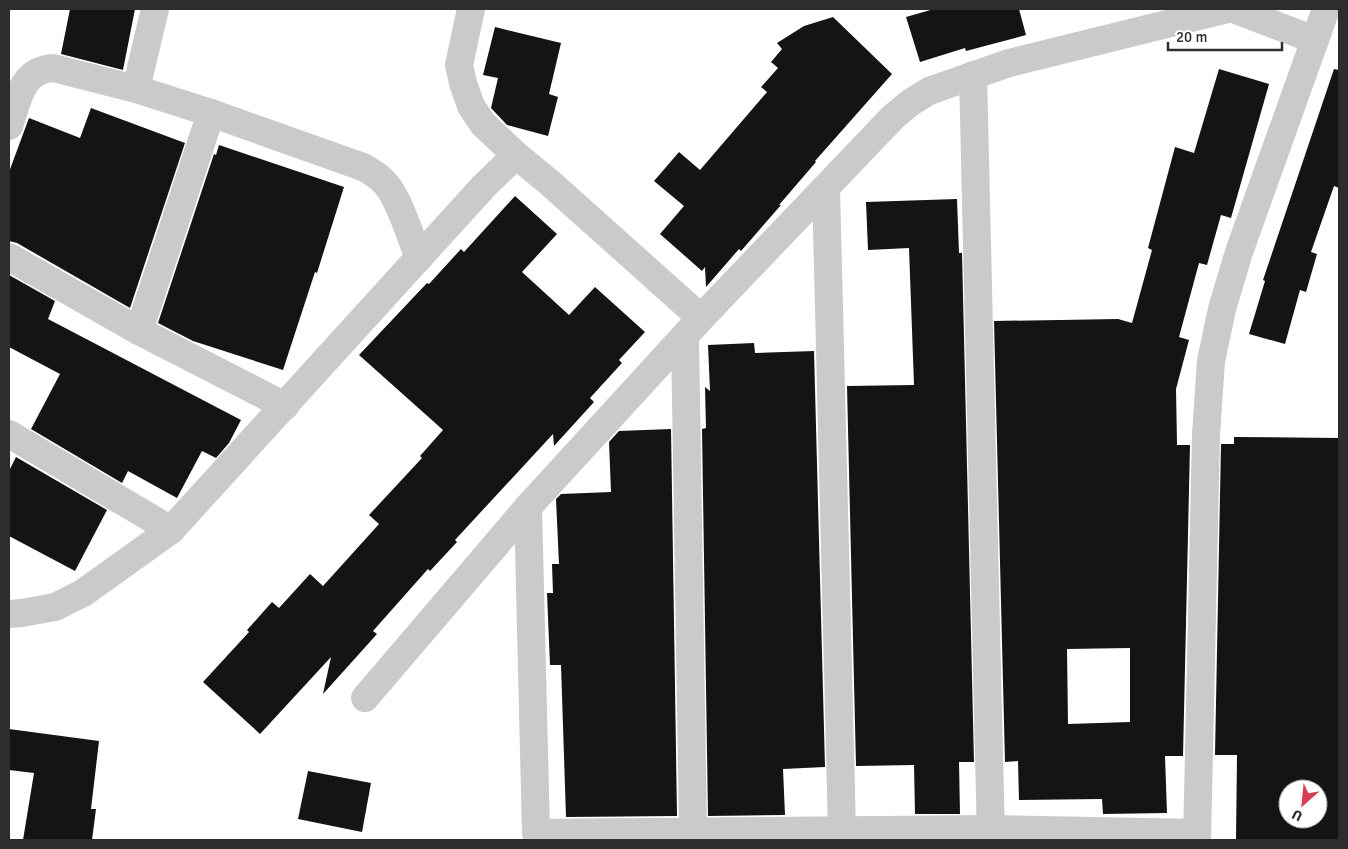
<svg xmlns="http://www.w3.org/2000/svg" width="1348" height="849" font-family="Signika,sans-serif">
<rect width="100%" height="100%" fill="#fff"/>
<!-- building -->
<g fill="#141414" fill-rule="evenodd">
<polygon points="70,9 135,9 123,70 61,54"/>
<polygon points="934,9 1019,9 1026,35 966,51 965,48 920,62 906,17"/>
<polygon points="833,17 892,74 815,161 816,162 779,205 781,205 741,251 739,249 706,287 705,267 702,271 660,234 684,206 654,181 679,152 700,170 767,92 761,87 778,68 771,62 782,49 777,43 804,26"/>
<polygon points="495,27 561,43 549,94 558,97 548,136 507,125 491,108 498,78 483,75"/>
<path d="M1219 69 1269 84 1231 218 1221 215 1207 265 1199 263 1179 337 1189 340 1176 389 1177 445H1190L1183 756H1165L1167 813 1103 814 1102 799 1019 800 1018 761 1005 762 994 321 1118 319 1132 323 1152 250 1148 248 1175 147 1194 153ZM1130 648V722L1068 724 1067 649Z"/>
<polygon points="1334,69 1339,70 1339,188 1334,186 1311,252 1317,254 1306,292 1300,290 1285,344 1249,334 1265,281 1263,280"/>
<polygon points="91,108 185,143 130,308 17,243 9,241 9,172 29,118 80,138"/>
<polygon points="219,145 344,187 317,273 315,272 283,370 193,341 158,323 214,154 216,155"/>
<polygon points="515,196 557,234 522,272 569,315 595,287 645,332 619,360 622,363 590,398 594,402 554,446 553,434 479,514 455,540 457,542 430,571 428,569 373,631 377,634 323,694 331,657 260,734 203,682 249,632 247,630 272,602 279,608 310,574 323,586 379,524 369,515 422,458 420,456 443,430 359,355 427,283 429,284 461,249 464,252"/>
<polygon points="957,199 959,253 962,253 974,762 959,762 960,814 915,814 914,765 856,766 847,386 914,385 909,248 868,250 866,202"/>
<polygon points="9,275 55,301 48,319 241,420 229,443 216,458 202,451 177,498 128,471 122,483 31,429 60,374 9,347"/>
<polygon points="754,343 755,353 814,351 825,767 783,769 785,815 708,816 702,429 706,428 705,387 710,391 708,345"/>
<polygon points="671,429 677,816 566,817 561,665 550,665 547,593 553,593 552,564 559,564 556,499 561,494 611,492 609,442 619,431"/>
<path d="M1234 437 1339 438V840H1236L1237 755H1215L1221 444H1234ZM1288 789H1318V819H1288Z"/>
<polygon points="16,457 107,510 75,571 9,536 9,471"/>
<polygon points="9,729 99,741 91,809 96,809 92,840 23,840 34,773 9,770"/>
<polygon points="308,771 371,783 362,832 298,819"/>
</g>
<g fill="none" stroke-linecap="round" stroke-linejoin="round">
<!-- street -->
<g stroke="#cacaca" stroke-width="28">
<polyline points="471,9 459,65 463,83 471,106 483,124 516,155 550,183 701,318"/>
<polyline points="1233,9 1315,40"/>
<polyline points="973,75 991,840"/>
<polyline points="136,89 155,9"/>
<path d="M9 126C18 100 21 70 53 68L136 89 211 113 363 167C370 171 379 176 385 183 400 200 410 236 419 258"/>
<polyline points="826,188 842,831"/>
<polyline points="9,257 139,331 285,406"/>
<polyline points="139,331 211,113"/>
<polyline points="685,338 693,831"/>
<polyline points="9,434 171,530"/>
<polyline points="528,507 536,833 992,829 1197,833"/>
<polyline points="9,614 22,613 55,607 83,593 171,530 484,186 516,155"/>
<polyline points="365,698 528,507 701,318 893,117 910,103 929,91 1009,63 1228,9"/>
<polyline points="1197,840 1206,435 1211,361 1222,309 1239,252 1326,9"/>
</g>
</g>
<!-- border -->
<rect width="1348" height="849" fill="none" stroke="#2d2d2d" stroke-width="20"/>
<!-- north arrow -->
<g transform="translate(1303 804) rotate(207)"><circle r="24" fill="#ffffff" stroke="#ababab"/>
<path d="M0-4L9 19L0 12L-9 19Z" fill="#d53e56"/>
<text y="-8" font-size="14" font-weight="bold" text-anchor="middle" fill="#2d2d2d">U</text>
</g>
<!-- scale -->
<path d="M1168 42v8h114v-8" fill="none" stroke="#2d2d2d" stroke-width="2.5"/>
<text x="1176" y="42" font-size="15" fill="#2d2d2d" stroke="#ffffff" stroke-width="4" paint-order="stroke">20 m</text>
</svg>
